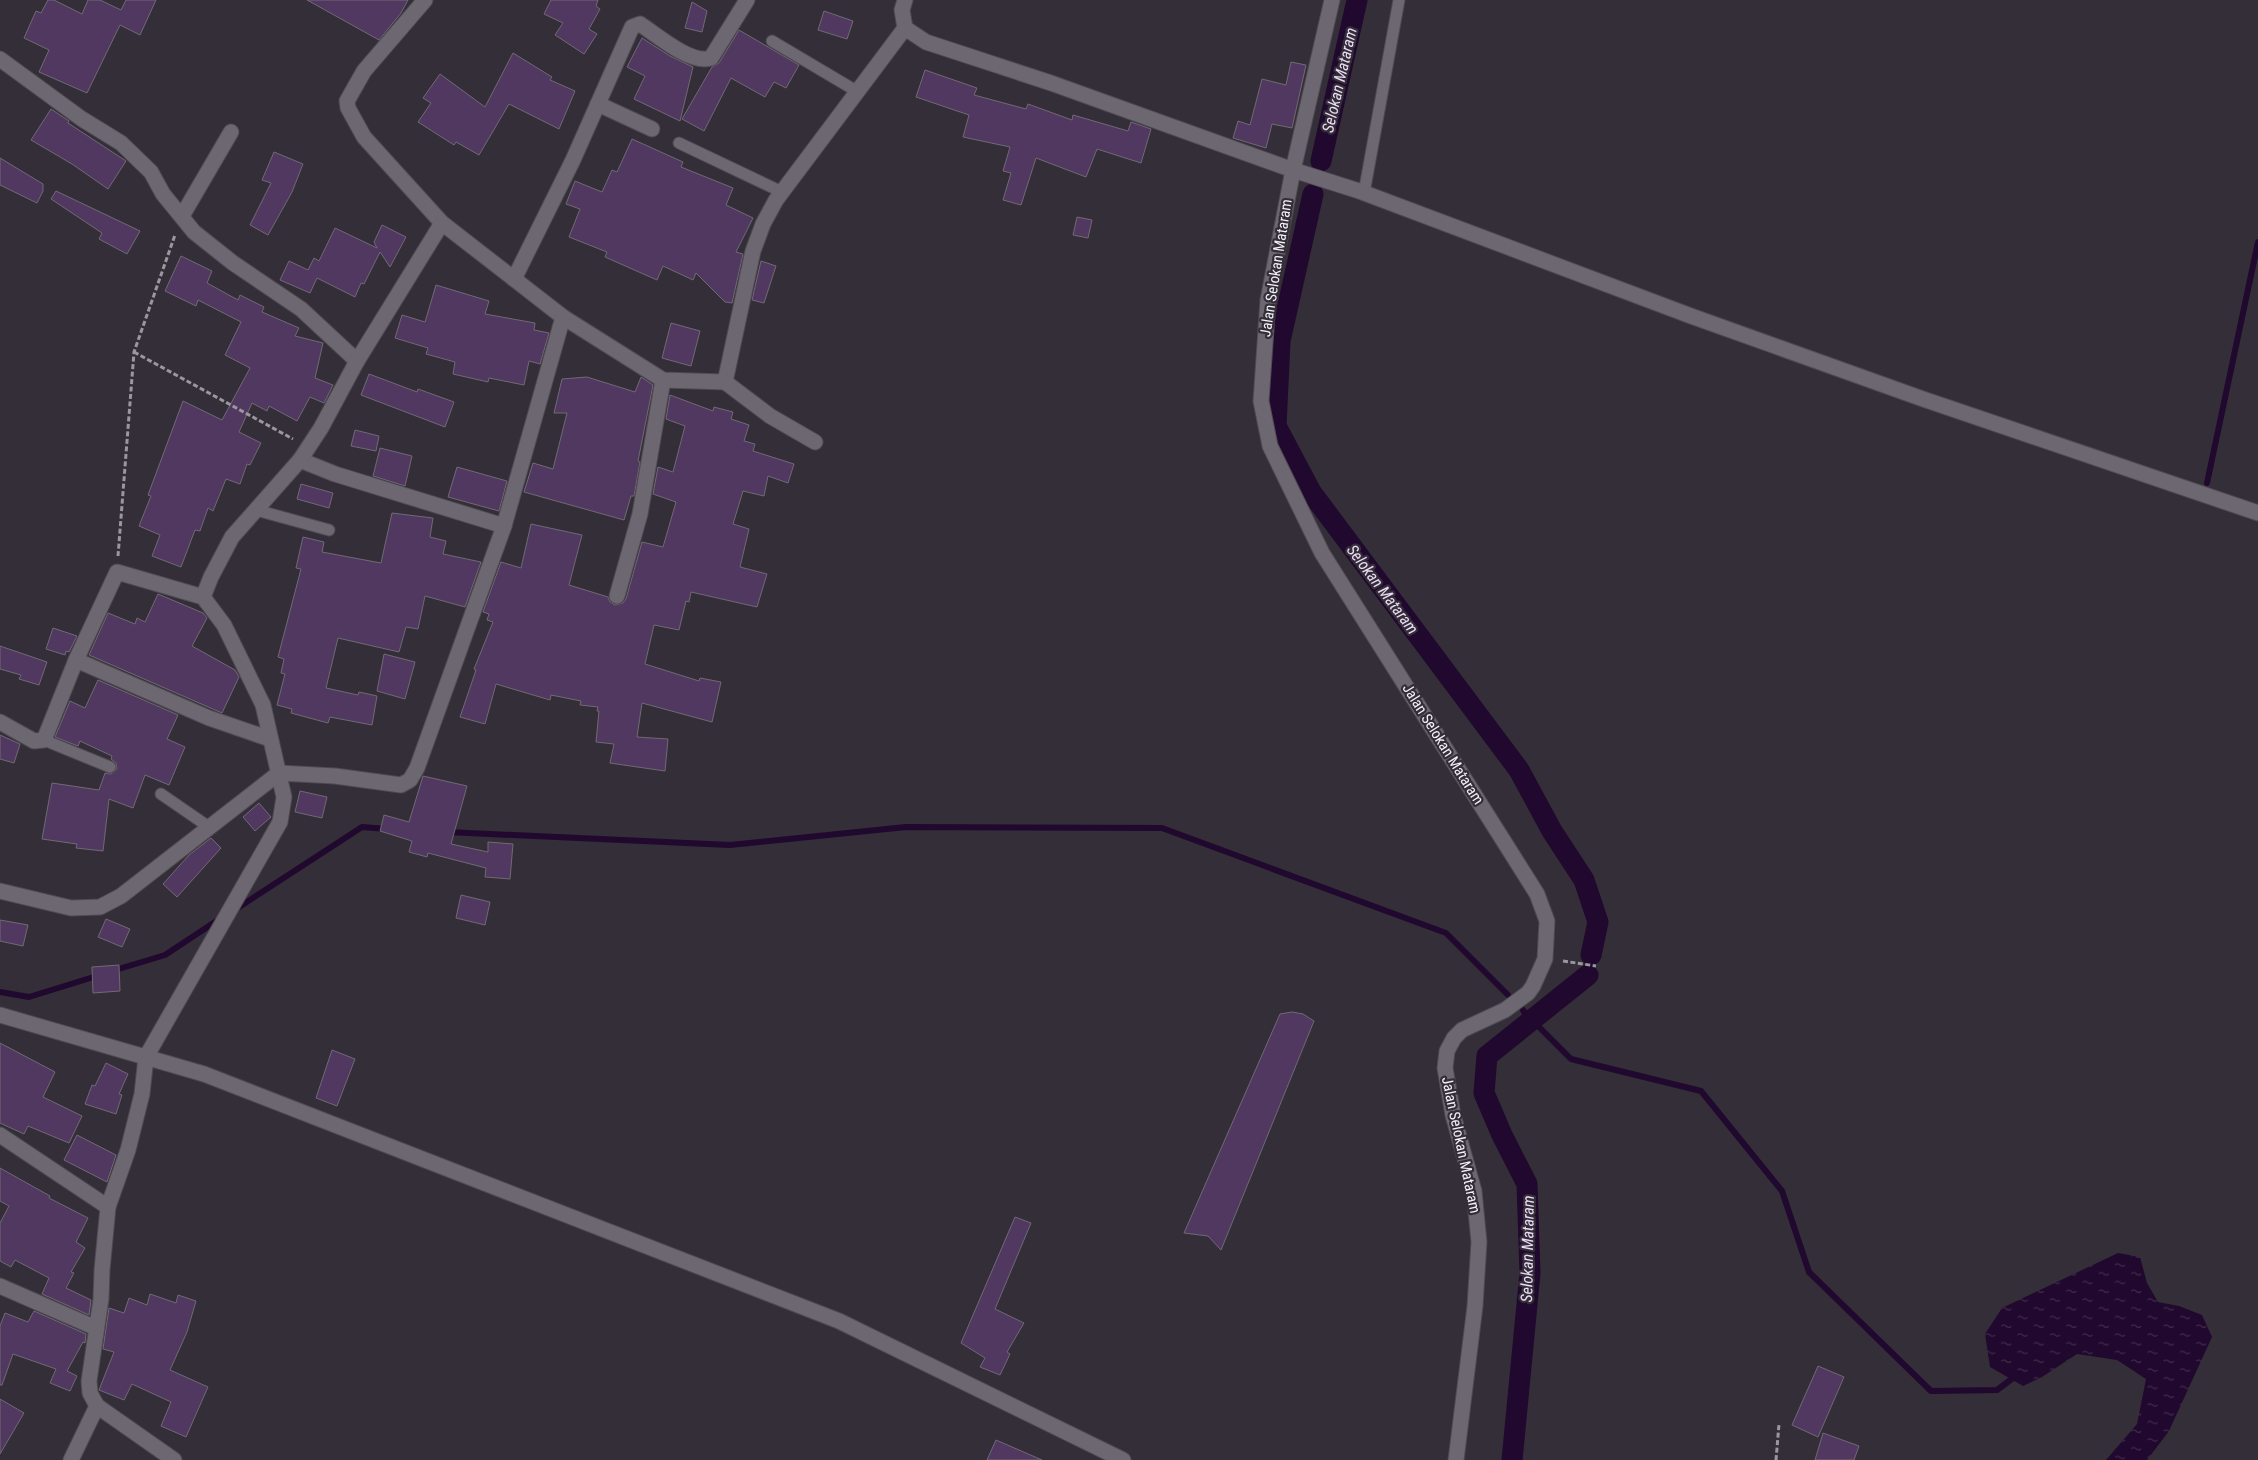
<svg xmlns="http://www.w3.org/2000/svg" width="2258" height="1460" font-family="'Roboto Condensed',sans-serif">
<defs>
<pattern id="water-ripples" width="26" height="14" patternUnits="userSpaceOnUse" patternTransform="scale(1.25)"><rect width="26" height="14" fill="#21082e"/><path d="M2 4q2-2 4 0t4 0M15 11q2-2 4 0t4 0" fill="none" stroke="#422c4d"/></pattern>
</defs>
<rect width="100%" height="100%" fill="#332e37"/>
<!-- water -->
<polygon fill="url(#water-ripples)" points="2118,1253 2140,1257 2147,1283 2158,1302 2179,1306 2202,1315 2212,1337 2169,1431 2147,1460 2106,1460 2137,1424 2146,1379 2117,1360 2077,1354 2042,1377 2023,1386 1990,1367 1985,1334 2002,1308"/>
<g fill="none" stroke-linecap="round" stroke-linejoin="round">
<!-- stream -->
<g stroke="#21082e" stroke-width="6">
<polyline points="2207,483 2258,242"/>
<polyline points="447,832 730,845 906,827 1162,828 1446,933 1508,995"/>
<polyline points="236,909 362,827 387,829"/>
<polyline points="112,971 165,955 221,918"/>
<polyline points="0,992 29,997 100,975"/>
<polyline points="1523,1010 1525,1013"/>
<polyline points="1540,1028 1571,1059 1701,1091 1782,1191 1809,1272 1931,1391 1997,1390 2017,1375"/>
</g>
<!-- canal -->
<g stroke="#21082e" stroke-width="21">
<polyline points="1321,161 1357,0"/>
<polyline points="1313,194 1280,341 1276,426 1311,492 1519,770 1552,831 1584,880 1598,922 1591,955"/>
<polyline points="1512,1460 1530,1273 1527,1184 1502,1135 1484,1093 1487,1056 1588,975"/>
</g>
</g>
<!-- building -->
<g fill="#513861" stroke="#706a74">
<polygon points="48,0 54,0 82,14 88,0 100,0 121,10 126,0 156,0 140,35 120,25 87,93 39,72 49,50 24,38 36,11 41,13"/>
<polygon points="307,0 408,0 401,13 379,40"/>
<polygon points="551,0 598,0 596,6 600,9 589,29 597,34 584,54 555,35 563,23 544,14"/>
<polygon points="692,2 707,11 702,32 685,28"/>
<polygon points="824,11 853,21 847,39 818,30"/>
<polygon points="739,30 799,65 786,88 774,82 765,97 731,78 704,131 682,119 712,67 719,63"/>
<polygon points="642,38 670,56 693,67 680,121 634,99 645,76 627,67"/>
<polygon points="513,53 552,77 550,80 575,91 559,129 509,104 479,155 456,142 454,145 418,122 431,103 423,98 440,74 485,107"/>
<polygon points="1291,62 1306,65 1292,128 1272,124 1266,148 1233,138 1238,121 1250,125 1262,79 1286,85"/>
<polygon points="925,70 977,88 974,95 1026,109 1028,104 1072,120 1073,115 1128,131 1131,122 1151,129 1141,163 1097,149 1086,177 1036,158 1021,205 1003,200 1011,173 1003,171 1010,147 963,137 969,115 916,97"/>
<polygon points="51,109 69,121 68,123 126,161 108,189 72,164 31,140"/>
<polygon points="632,139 683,162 681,167 733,188 726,205 753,218 736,252 743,254 732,303 725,302 696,273 693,280 663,266 657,280 605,257 607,252 569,237 580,209 566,204 575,181 602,192 612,170 617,172"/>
<polygon points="274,152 303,164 292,192 268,235 250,225 271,183 262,180"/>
<polygon points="0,158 43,184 43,191 37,203 0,185"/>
<polygon points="56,191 140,231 127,254 99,239 102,233 51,199"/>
<polygon points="1077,217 1092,220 1088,238 1073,235"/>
<polygon points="382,225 406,237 390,267 380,252 364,284 361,283 355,297 317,278 310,293 280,280 289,261 308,270 314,258 319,261 335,228 377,248 374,242"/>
<polygon points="181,256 212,271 207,283 238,300 240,295 264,307 262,312 299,328 295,336 323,343 315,378 333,385 324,403 310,397 297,421 269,406 267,411 252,403 239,432 261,443 250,465 247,464 240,484 226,479 213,511 208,508 200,531 195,530 181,567 152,556 160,535 139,526 151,496 148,495 183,401 222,420 250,368 225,355 241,322 198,300 196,306 165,291"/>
<polygon points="761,261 776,266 764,303 752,300"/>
<polygon points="436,285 489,301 485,314 535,323 534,330 549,333 540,364 529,361 524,385 489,378 488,382 453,374 455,362 426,354 428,348 395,338 402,315 425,322"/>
<polygon points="671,323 700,331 691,366 662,358"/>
<polygon points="369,374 417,392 418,389 454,402 445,427 361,395"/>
<polygon points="587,377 635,392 641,377 653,385 638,461 640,462 634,496 631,496 624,520 524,492 533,463 553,469 567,413 554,413 562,379"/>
<polygon points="670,395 713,411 714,407 733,412 731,419 749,425 744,441 755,444 753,451 794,464 788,483 768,476 764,496 743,491 733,524 749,529 740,567 767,574 757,607 691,592 689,602 686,601 679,630 654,625 645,664 699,681 700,678 721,682 712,722 642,703 637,737 668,739 665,771 610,763 614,744 596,742 599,711 597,711 598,707 580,705 581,701 551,695 550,700 496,684 485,724 460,717 476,670 474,669 493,622 487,620 489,614 483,612 501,562 521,568 531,524 582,535 569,585 608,597 610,602 615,605 623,603 626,599 642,542 663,547 676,502 653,494 658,467 673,472 685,426 666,419"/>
<polygon points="355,430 379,436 376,451 351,446"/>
<polygon points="380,448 412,456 405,486 373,476"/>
<polygon points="457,467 507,481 499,511 448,497"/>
<polygon points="301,484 333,493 329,508 297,499"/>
<polygon points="392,513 433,518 430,537 446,541 443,554 481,562 465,607 425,596 418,629 406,627 399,652 338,638 326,688 358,695 359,692 377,696 372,725 330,717 328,723 291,713 292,709 277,705 285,674 281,673 284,659 278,657 301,569 296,568 303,537 324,542 322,552 381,563"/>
<polygon points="158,594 203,613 207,618 192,646 235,670 239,677 222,713 89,655 108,613 135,624 137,618 145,622"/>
<polygon points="53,628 77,636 69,652 66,651 65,655 46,649"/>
<polygon points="0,646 47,662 39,685 19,679 21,675 0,669"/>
<polygon points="384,654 415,662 405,699 377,691"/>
<polygon points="98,680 178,715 167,739 185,747 169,785 145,775 133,808 109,799 103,851 76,848 77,844 42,839 52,783 99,790 105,773 111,774 117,769 116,763 111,759 112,756 80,741 78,746 55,737 70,701 85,708"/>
<polygon points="0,735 20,744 14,763 0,759"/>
<polygon points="423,776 467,786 451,844 488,852 488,842 513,844 510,879 485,877 486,868 428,853 427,857 409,852 412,841 380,831 384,815 409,822"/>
<polygon points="300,791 327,797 322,818 295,812"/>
<polygon points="259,803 271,817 255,831 243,817"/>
<polygon points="211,838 221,848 177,897 163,884 189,855"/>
<polygon points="461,895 490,902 485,925 456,918"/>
<polygon points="106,919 130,929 122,947 98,937"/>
<polygon points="0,920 28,925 23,946 0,941"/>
<polygon points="119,965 120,991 93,993 92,967"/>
<polygon points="1292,1012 1303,1014 1314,1021 1221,1250 1208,1236 1184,1233 1280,1014"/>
<polygon points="0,1043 55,1072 43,1097 82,1116 69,1143 28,1126 24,1134 0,1123"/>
<polygon points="332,1050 355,1059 337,1106 316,1098"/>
<polygon points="106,1063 128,1074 119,1094 122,1095 116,1114 85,1104 92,1085 95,1086"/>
<polygon points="77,1135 116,1155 107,1182 64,1160"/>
<polygon points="0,1168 50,1196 49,1198 88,1218 76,1242 85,1248 71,1272 74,1273 66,1288 91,1300 89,1315 42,1294 49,1278 15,1260 11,1267 0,1261 0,1223 9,1206 0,1201"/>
<polygon points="1015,1217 1031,1223 995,1309 1024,1323 1007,1352 1010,1354 1000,1375 980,1367 985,1358 961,1343"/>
<polygon points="150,1294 176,1303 178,1295 196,1301 187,1332 170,1370 208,1387 186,1437 161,1426 171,1402 132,1384 124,1400 99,1390 114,1352 103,1349 109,1308 124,1313 129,1298 147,1305"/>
<polygon points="34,1311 86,1334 85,1343 83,1342 67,1371 77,1376 70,1391 50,1383 56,1369 13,1354 2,1385 0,1385 0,1326 5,1313 28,1322"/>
<polygon points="1818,1366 1844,1377 1818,1437 1792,1425"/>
<polygon points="0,1399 24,1413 0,1454"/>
<polygon points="1823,1433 1859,1446 1854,1460 1815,1460"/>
<polygon points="996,1440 1042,1460 987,1460"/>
</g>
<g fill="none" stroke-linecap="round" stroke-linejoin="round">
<defs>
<g id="lane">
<polyline points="772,41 858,92"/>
<polyline points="679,143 782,192"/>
<polyline points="1364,193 1399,0"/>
<polyline points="256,510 329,530"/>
<polyline points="44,740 110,767"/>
<polyline points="161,794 209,827"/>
</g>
<g id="street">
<polyline points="425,0 364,71 347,101 348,108 364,137 442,223 563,317 663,380 725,382 753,251 763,224 776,200 905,28"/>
<polyline points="905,0 902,10 905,28 926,42 1051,83 1293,170 1359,191 1691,316 1923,399 2258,513"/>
<polyline points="1332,0 1293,170 1268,300 1261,401 1270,446 1322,553 1537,894 1547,921 1545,959 1533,986 1528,993 1505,1010 1462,1030 1454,1038 1447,1051 1445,1068 1453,1115 1474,1191 1479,1242 1475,1306 1456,1460"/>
<polyline points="0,59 82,119 121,143 151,172 163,194 194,232 233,263 301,309 357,361"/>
<polyline points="598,104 652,129"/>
<polyline points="182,216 231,132"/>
<path d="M514 279 573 160 632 27 640 24C657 35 691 65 711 58L747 0"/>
<polyline points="725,382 770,416 815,442"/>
<polyline points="300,460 335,474 504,526"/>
<polyline points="617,596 640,514 663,380"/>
<polyline points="203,597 211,577 232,537 300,460 321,428 357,361 442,223"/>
<polyline points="76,660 209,718 270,739"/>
<polyline points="0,722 34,741 44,740 76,660 117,572 203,597 224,625 263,705 284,797 280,822 146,1057 142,1094 128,1150 108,1207 102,1270 101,1299 89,1381 90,1393 97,1406 174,1460"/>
<polyline points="0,891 71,908 100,907 121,896 279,773 335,776 401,785 410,780 417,768 504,526 563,317"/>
<polyline points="0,1015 204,1074 839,1321 1123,1460"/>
<polyline points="0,1135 108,1207"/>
<polyline points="0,1286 96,1328"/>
<polyline points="71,1460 97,1406"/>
</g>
</defs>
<!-- lane casing -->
<use href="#lane" stroke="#4f4a52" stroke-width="13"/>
<!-- street casing -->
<use href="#street" stroke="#4f4a52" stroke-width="17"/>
<!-- path -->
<g stroke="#9b979e" stroke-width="3" stroke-dasharray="5 2.5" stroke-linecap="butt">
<polyline points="134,352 293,439"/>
<polyline points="118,556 134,352 175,235"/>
<polyline points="1563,961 1596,966"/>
<polyline points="1776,1460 1779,1424"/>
</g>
<!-- lane -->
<use href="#lane" stroke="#6d6771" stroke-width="11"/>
<!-- street -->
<use href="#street" stroke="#6d6771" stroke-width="15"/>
</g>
<g text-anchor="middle" stroke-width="4.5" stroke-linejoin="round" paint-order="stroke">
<!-- street labels -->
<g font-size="15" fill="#f3f0f6" stroke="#332e37">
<text transform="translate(1276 268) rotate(-81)" y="5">Jalan Selokan Mataram</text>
<text transform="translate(1443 744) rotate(58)" y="5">Jalan Selokan Mataram</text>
<text transform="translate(1461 1145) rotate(78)" y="5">Jalan Selokan Mataram</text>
</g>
<!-- water labels -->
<g font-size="16" font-style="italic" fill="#eddcf8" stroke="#332e37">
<text transform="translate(1339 80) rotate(-77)" y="6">Selokan Mataram</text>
<text transform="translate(1383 589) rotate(53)" y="6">Selokan Mataram</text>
<text transform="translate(1527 1249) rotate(-89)" y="6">Selokan Mataram</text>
</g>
</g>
</svg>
